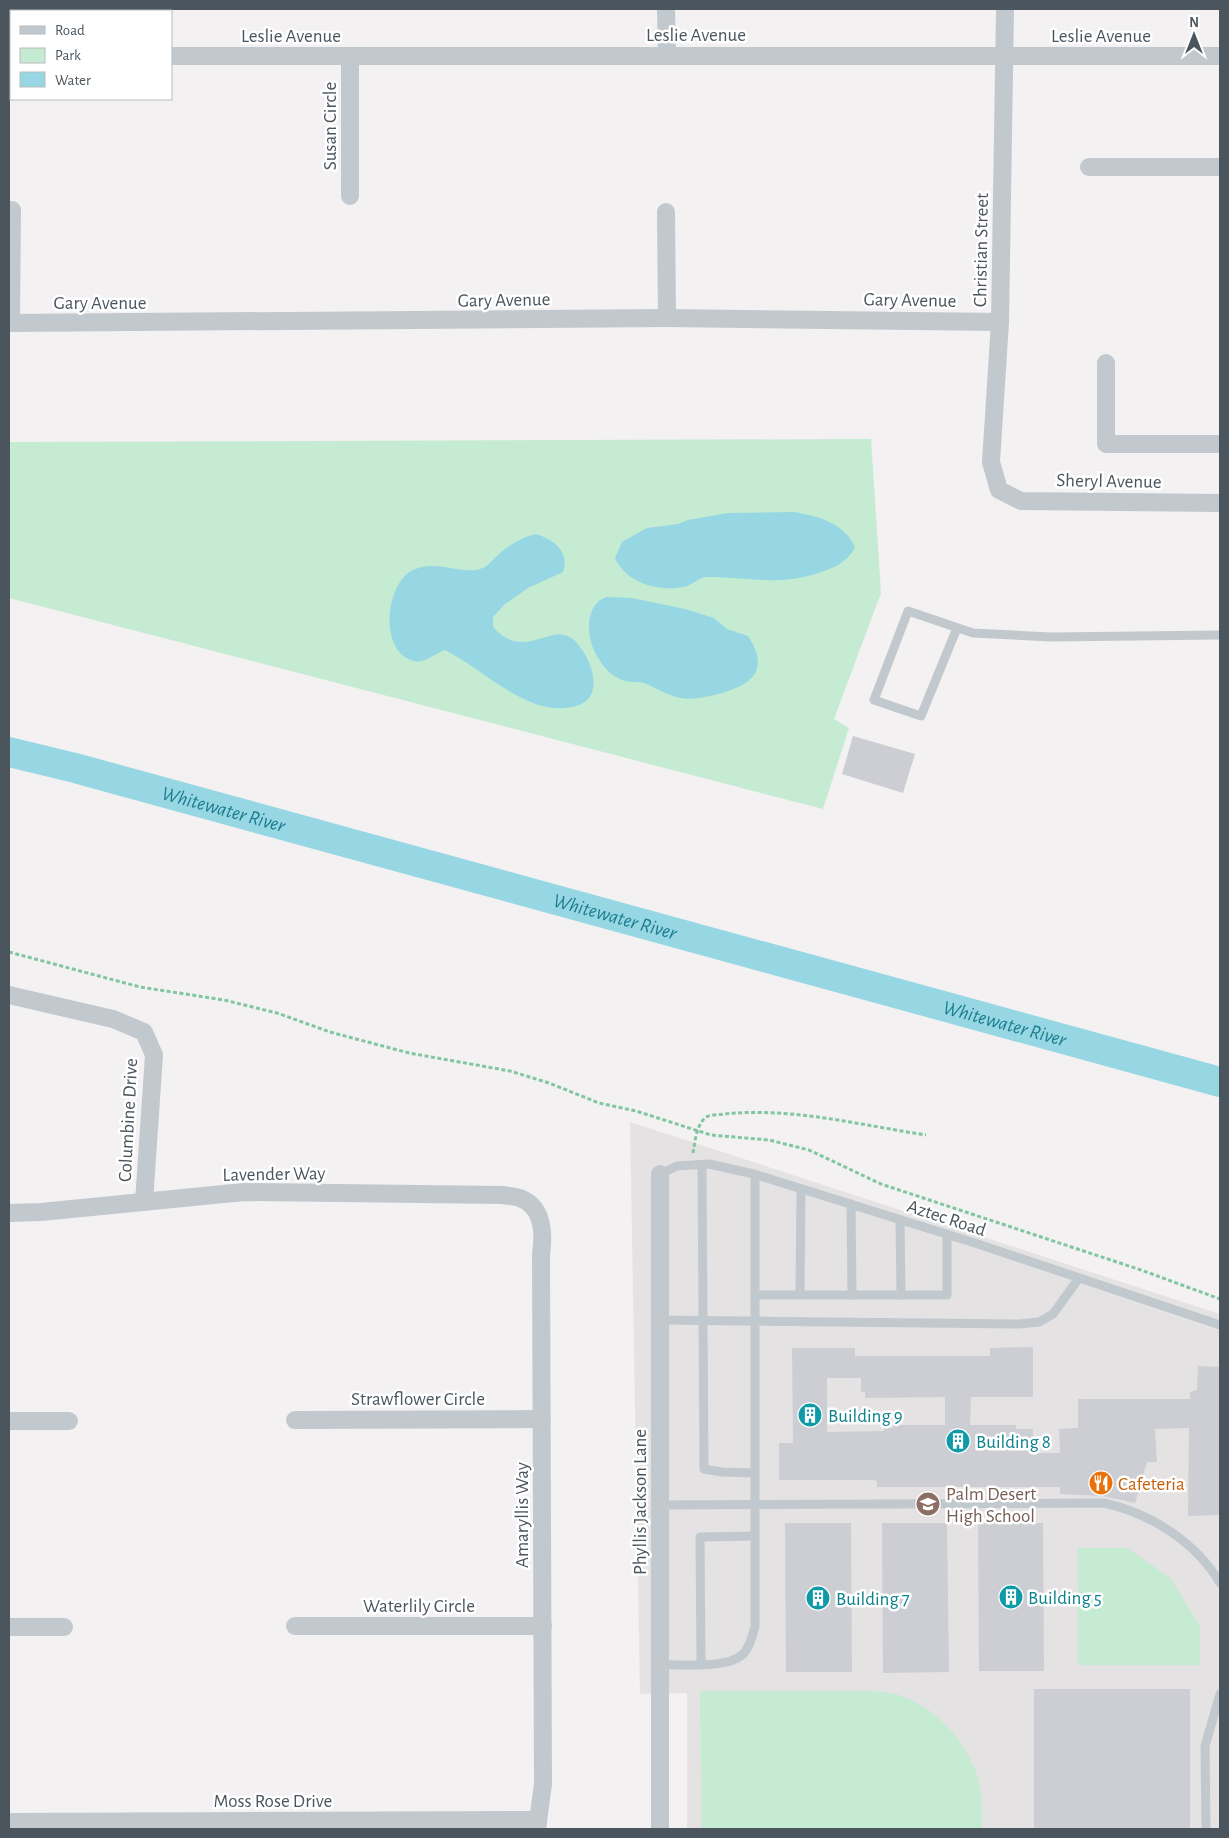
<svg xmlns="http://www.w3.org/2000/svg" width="1229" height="1838" font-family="'Alegreya Sans',sans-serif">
<rect width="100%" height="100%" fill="#f3f1f1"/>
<!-- education -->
<polygon fill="#e4e2e3" points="630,1122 1220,1314 1220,1829 687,1829 687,1693 640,1694"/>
<!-- green -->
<g fill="#c5ebd2">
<polygon points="871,439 881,593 834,719 849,728 823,809 9,598 9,442"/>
<polygon points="1078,1548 1127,1548 1170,1578 1200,1626 1200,1665 1078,1665"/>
<path d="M700 1691H872C879 1692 887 1692 895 1694 933 1704 968 1741 978 1779 983 1796 982 1812 982 1829H702Z"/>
</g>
<!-- water -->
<g fill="#97d7e3">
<path d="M794 512C817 516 846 523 855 548 844 565 833 568 815 574 777 586 746 577 708 577 699 577 693 585 684 587 659 592 626 583 615 558L622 542 647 528 678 524 688 520 728 513Z"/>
<path d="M536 534C554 540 570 551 563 572L528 588 505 604 493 617V627C525 663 551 620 574 640 589 654 607 694 579 705 532 722 484 669 445 650 435 653 425 664 414 661 378 652 386 585 411 571 437 557 465 578 485 567 489 565 493 559 497 556 509 545 520 538 536 534Z"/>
<path d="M607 597 632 598 685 609 714 618 727 629 748 636C771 671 751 685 718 694 706 697 693 700 680 698 667 695 656 688 644 683 638 681 632 683 625 681 603 675 587 645 589 623 590 612 595 600 607 597Z"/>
</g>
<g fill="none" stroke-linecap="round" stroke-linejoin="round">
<!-- river -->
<path stroke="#97d7e3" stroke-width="30" id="s1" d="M9 752 75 768 1220 1082"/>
</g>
<!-- building -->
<g fill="#ccced3" fill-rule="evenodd">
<polygon points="853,736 915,754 903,793 842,774"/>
<path d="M1033 1347V1397H971L970 1425H1016V1429H1033V1453H1060L1059 1429 1078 1428V1399H1190V1392L1197 1390 1198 1366 1220 1367V1515L1188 1516 1189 1428 1155 1429 1157 1462H1147L1135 1503 1103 1496 1060 1494V1487H877V1481L874 1480H779V1443H793L792 1348H855V1356H990V1348ZM827 1378H861V1392H865V1398L945 1397V1425H893V1428H884V1431L827 1432Z"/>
<polygon points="785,1523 851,1523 852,1672 786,1672"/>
<polygon points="882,1523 947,1523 949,1672 883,1673"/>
<polygon points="978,1523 1043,1523 1044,1671 979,1671"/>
<rect x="1034" y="1689" width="156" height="140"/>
</g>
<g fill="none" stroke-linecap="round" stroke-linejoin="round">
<!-- path -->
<g stroke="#81c6a1" stroke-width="3" stroke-dasharray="4 2.5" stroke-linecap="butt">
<polyline points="9,952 140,987 224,1000 277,1013 330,1032 409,1053 510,1071 549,1083 599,1103 636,1111 711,1135 769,1140 809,1150 881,1184 1141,1270 1220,1299"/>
<path d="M693 1153C695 1142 696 1126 705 1118 710 1114 718 1115 724 1114 791 1107 860 1125 926 1135"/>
</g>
<!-- lane -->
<g stroke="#c1c9ce" stroke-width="9">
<polyline points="957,628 921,716 874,700 908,611 973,633 1051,637 1220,635"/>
<polyline points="702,1165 704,1469 722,1472 755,1473"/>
<polyline points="660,1174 677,1166 709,1164 754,1174 975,1243 1220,1325"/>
<polyline points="851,1204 852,1295"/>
<polyline points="900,1220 901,1295"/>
<polyline points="755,1295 947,1295 947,1234"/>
<polyline points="800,1295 801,1189"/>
<polyline points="660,1320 1019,1324 1039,1322 1053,1314 1079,1278"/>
<path d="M660 1505 1104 1503C1150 1513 1196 1542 1220 1583"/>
<polyline points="701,1664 700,1537 755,1536"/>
<path d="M660 1665C681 1664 726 1669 742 1655 750 1648 752 1636 755 1627V1175"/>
<polyline points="1206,1829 1205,1746 1220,1694"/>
</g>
<!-- street -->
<g stroke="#c1c9ce" stroke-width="18">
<polyline points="22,9 22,11"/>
<polyline points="666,9 667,55"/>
<polyline points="1005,9 1000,322 991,462 999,490 1021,501 1220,503"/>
<polyline points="171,56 1220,56"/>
<polyline points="350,56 350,196"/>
<polyline points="9,57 11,57"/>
<polyline points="1089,167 1220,167"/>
<polyline points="666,212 667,318"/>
<polyline points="9,323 667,318 1000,322"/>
<polyline points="11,323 12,210"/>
<polyline points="1106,363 1106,444 1220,444"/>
<polyline points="9,995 113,1019 144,1032 154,1055 144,1202"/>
<path d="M9 1213 41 1212 244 1192 502 1195C508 1196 516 1196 522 1199 543 1208 544 1234 541 1254L543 1784 537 1829"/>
<polyline points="295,1420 542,1419"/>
<polyline points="9,1421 69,1421"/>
<polyline points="295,1626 543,1626"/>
<polyline points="9,1627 64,1627"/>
<polyline points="9,1822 538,1820"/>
<polyline points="660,1829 660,1174"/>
</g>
</g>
<!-- icons -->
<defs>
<symbol id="building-disc" viewBox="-11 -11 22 22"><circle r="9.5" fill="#0f9aa8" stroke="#fff"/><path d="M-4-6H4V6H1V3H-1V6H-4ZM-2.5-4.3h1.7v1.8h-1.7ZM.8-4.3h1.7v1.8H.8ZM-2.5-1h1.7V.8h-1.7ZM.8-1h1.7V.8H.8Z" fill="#fff"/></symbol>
<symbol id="restaurant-disc" viewBox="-11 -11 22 22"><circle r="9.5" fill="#e8710a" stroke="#fff"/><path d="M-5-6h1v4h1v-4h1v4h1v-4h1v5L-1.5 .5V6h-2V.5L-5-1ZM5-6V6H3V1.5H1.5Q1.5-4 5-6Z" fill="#fff"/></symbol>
<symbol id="school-disc" viewBox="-11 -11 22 22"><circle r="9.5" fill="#8d6e63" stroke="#fff"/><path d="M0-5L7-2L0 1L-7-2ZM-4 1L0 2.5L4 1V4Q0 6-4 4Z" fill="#fff"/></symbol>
</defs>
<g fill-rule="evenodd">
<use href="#building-disc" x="796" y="1401" width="28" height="28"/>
<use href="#building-disc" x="944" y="1427" width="28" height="28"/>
<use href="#restaurant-disc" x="1087" y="1469" width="28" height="28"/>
<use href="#school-disc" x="914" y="1490" width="28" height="28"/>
<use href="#building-disc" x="997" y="1583" width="28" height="28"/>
<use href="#building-disc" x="804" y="1584" width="28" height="28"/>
</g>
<g text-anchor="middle" stroke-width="5" stroke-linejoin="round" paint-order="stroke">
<!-- street labels -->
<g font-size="19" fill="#4b555d" stroke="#fff">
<text x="696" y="41">Leslie Avenue</text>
<text x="291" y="42">Leslie Avenue</text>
<text x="1101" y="42">Leslie Avenue</text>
<text transform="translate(329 126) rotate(-90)" y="7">Susan Circle</text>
<text transform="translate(980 250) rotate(-89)" y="7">Christian Street</text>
<text transform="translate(504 299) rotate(-1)" y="7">Gary Avenue</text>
<text transform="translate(910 299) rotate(1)" y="7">Gary Avenue</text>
<text x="100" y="309">Gary Avenue</text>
<text transform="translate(1109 480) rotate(1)" y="7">Sheryl Avenue</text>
<text transform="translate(127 1120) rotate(-87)" y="7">Columbine Drive</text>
<text transform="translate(274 1173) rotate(-1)" y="7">Lavender Way</text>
<text transform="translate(947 1217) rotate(18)" y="7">Aztec Road</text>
<text x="418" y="1405">Strawflower Circle</text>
<text transform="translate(639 1502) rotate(-90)" y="7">Phyllis Jackson Lane</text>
<text transform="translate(521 1515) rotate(-90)" y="7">Amaryllis Way</text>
<text x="419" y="1612">Waterlily Circle</text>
<text x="273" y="1807">Moss Rose Drive</text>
</g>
<!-- culture labels -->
<g font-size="19" fill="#0d838f" stroke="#fff" text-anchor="start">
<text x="828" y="1422">Building 9</text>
<text x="976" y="1448">Building 8</text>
<text x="1028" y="1604">Building 5</text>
<text x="836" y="1605">Building 7</text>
</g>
<!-- food labels -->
<g font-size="19" fill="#c56008" stroke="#fff" text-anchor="start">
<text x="1118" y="1490">Cafeteria</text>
</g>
<!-- education labels -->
<g font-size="19" fill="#785e54" stroke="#fff" text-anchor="start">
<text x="946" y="1500">Palm Desert<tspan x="946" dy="22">High School</tspan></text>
</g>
<!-- water labels -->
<g font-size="20" font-style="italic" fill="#1b7c90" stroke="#fff">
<text dy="7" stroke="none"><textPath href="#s1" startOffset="222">Whitewater River</textPath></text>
<text dy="7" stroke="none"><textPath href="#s1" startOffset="628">Whitewater River</textPath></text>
<text dy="7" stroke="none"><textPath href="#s1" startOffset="1032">Whitewater River</textPath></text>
</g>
</g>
<!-- border -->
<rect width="1229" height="1838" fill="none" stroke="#4b555d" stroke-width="20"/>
<!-- legend -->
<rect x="10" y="10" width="162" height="90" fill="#ffffff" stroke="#b7bbbe"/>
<rect x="20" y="26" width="25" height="8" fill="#c1c9ce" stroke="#b7bbbe"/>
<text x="55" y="35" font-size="15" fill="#4b555d">Road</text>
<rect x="20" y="48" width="25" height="15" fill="#c5ebd2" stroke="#b7bbbe"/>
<text x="55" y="60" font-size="15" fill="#4b555d">Park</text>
<rect x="20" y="72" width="25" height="15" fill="#97d7e3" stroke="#b7bbbe"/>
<text x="55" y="85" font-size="15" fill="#4b555d">Water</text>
<!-- north arrow -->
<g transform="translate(1194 35)" stroke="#ffffff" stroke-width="4" paint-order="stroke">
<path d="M0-4L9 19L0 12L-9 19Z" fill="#4b555d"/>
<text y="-8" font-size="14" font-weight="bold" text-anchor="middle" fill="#4b555d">N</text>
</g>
</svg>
